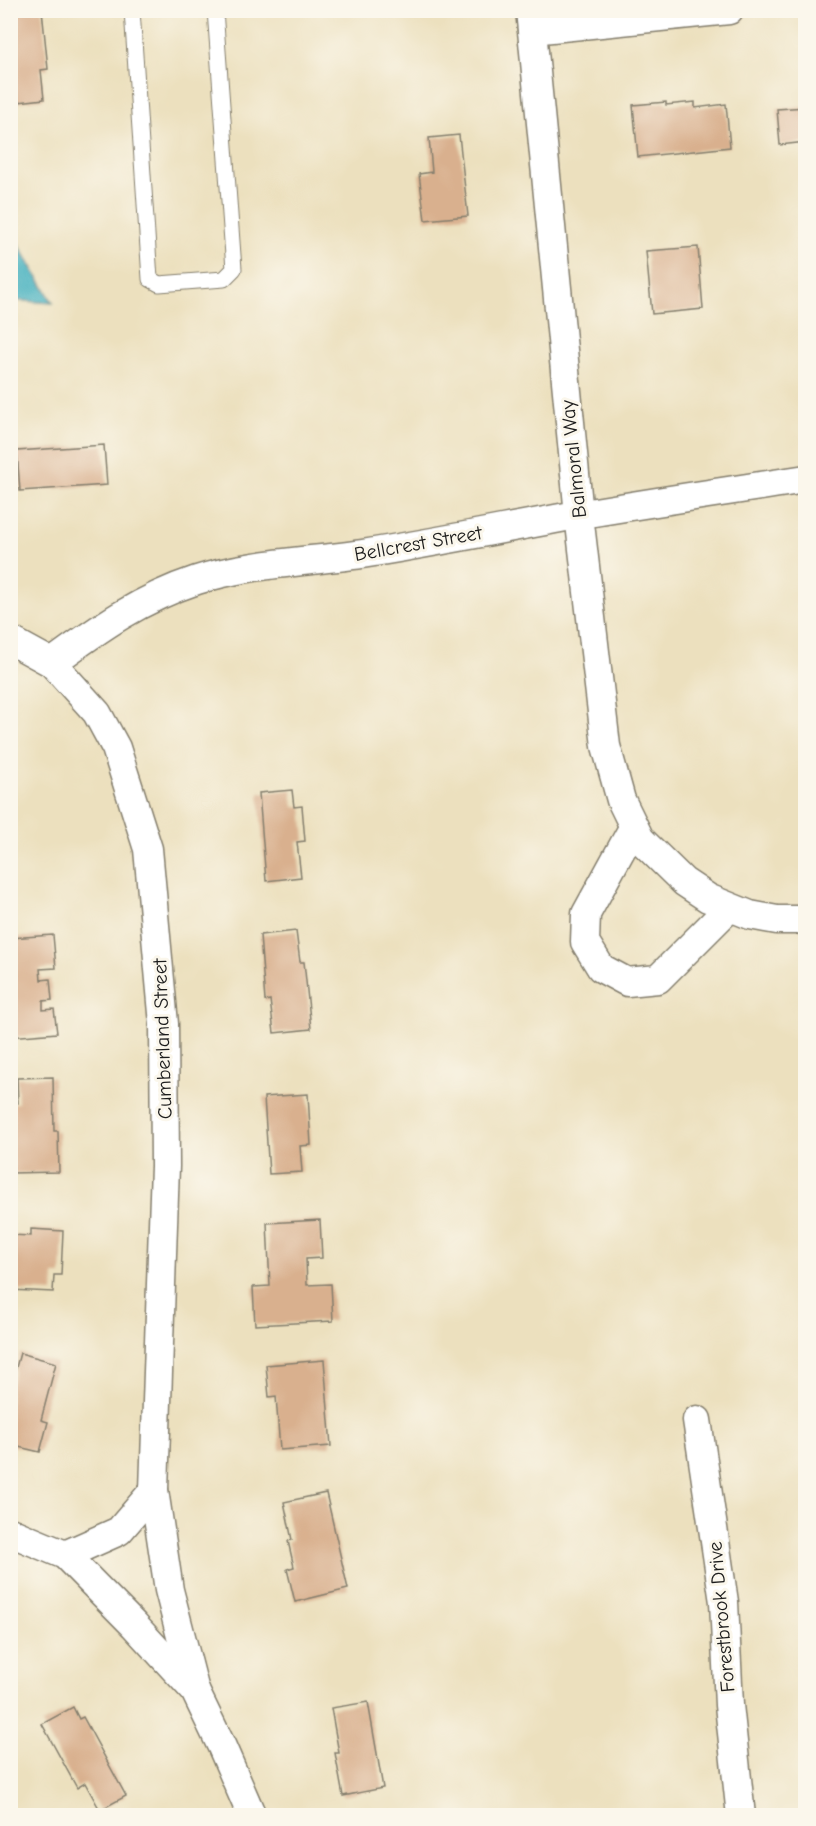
<svg xmlns="http://www.w3.org/2000/svg" width="816" height="1826" font-family="'Comic Neue',sans-serif">
<rect width="100%" height="100%" fill="#fbf7ec"/>
<filter id="ink" filterUnits="userSpaceOnUse"><feTurbulence type="fractalNoise" baseFrequency=".0167" numOctaves="2"/><feDisplacementMap in="SourceGraphic" scale="12" xChannelSelector="R" yChannelSelector="G"/><feConvolveMatrix kernelMatrix="1 2 1 2 8 2 1 2 1" color-interpolation-filters="sRGB"/></filter>
<filter id="wash" filterUnits="userSpaceOnUse"><feTurbulence type="fractalNoise" baseFrequency=".008" numOctaves="4" result="noise"/><feDisplacementMap in="SourceGraphic" scale="24" xChannelSelector="R" yChannelSelector="G"/><feGaussianBlur stdDeviation="1.35" result="paint"/><feColorMatrix in="noise" values="0 0 0 0 0 0 0 0 0 0 0 0 0 0 0 0 0 1.4 0 .05"/><feComposite in="paint" operator="in"/></filter>
<g filter="url(#wash)">
<rect width="100%" height="100%" fill="#ece0be"/>
<!-- water -->
<polygon fill="#41afbe" stroke="#2e666d" stroke-width="1.5" points="10,230 53,303 11,300"/>
<g id="blocks">
<!-- building -->
<g fill="#d9b08e">
<polygon points="10,10 42,10 48,69 41,70 44,99 10,103"/>
<polygon points="666,102 666,105 695,102 695,108 726,104 730,147 638,157 633,105"/>
<polygon points="806,107 806,142 780,145 777,109"/>
<polygon points="459,135 468,216 425,220 419,174 432,172 429,138"/>
<polygon points="698,247 703,309 652,314 646,251"/>
<polygon points="104,445 107,485 20,491 17,451"/>
<polygon points="292,790 294,807 302,806 305,841 297,842 301,877 266,881 259,793"/>
<polygon points="296,931 300,962 304,962 311,1029 274,1033 270,1000 265,1001 260,935"/>
<polygon points="53,935 56,968 40,969 41,980 50,979 52,1000 43,1001 43,1010 54,1009 57,1033 10,1037 10,938"/>
<polygon points="53,1077 54,1131 58,1131 59,1172 10,1173 10,1103 18,1103 17,1078"/>
<polygon points="308,1094 311,1145 300,1146 302,1172 269,1174 264,1097"/>
<polygon points="320,1220 322,1258 306,1259 307,1285 331,1284 333,1321 255,1325 253,1287 270,1286 267,1223"/>
<polygon points="31,1229 63,1231 61,1275 54,1275 53,1292 10,1290 10,1235 31,1236"/>
<polygon points="20,1353 56,1363 41,1420 48,1422 40,1452 10,1445 10,1389"/>
<polygon points="324,1360 331,1446 280,1450 276,1396 269,1397 266,1365"/>
<polygon points="326,1493 348,1589 295,1602 287,1569 294,1567 288,1541 292,1540 284,1502"/>
<polygon points="368,1702 383,1788 343,1796 335,1753 339,1753 331,1708"/>
<polygon points="73,1707 79,1719 83,1717 126,1796 100,1810 85,1783 77,1788 42,1724"/>
</g>
</g>
</g>
<g filter="url(#ink)">
<use href="#blocks" fill-opacity="0" stroke="#847e6d" stroke-width="1.5"/>
<g fill="none" stroke-linecap="round" stroke-linejoin="round">
<defs>
<polyline id="service" points="132,10 150,279 159,284 224,279 234,269 215,10"/>
<g id="minor">
<polyline points="530,10 579,515 606,746 621,800 640,839 684,882 708,898 750,915 777,920 806,920"/>
<polyline points="532,30 729,10"/>
<polyline points="10,640 52,663 97,713 116,748 148,849 164,1024 165,1166 154,1490 169,1590 195,1691"/>
<path d="M52 663C99 628 140 599 197 580 250 563 307 562 362 554 434 543 505 528 577 515 653 502 729 491 806 479"/>
<polyline points="633,828 586,914 585,942 601,968 627,982 658,979 729,908"/>
<polyline points="697,1420 724,1602 729,1705 741,1816"/>
<polyline points="10,1532 65,1555 134,1625 195,1691 222,1747 252,1816"/>
<polyline points="65,1555 119,1531 154,1490"/>
</g>
</defs>
<!-- service casing -->
<use href="#service" stroke="#847e6d" stroke-width="17"/>
<!-- minor casing -->
<use href="#minor" stroke="#847e6d" stroke-width="31"/>
<!-- service -->
<use href="#service" stroke="#fff" stroke-width="15"/>
<!-- minor -->
<use href="#minor" stroke="#fff" stroke-width="28"/>
</g>
</g>
<g text-anchor="middle" stroke-width="6" stroke-linejoin="round" paint-order="stroke">
<!-- street labels -->
<g font-size="20" fill="#1c1c1c" stroke="#fbf7ec">
<text transform="translate(573 459) rotate(-96)" y="7">Balmoral Way</text>
<text transform="translate(418 543) rotate(-10)" y="7">Bellcrest Street</text>
<text transform="translate(162 1039) rotate(-92)" y="7">Cumberland Street</text>
<text transform="translate(721 1617) rotate(-95)" y="7">Forestbrook Drive</text>
</g>
</g>
<!-- margin -->
<rect width="816" height="1826" fill="none" stroke="#fbf7ec" stroke-width="36"/>
</svg>
